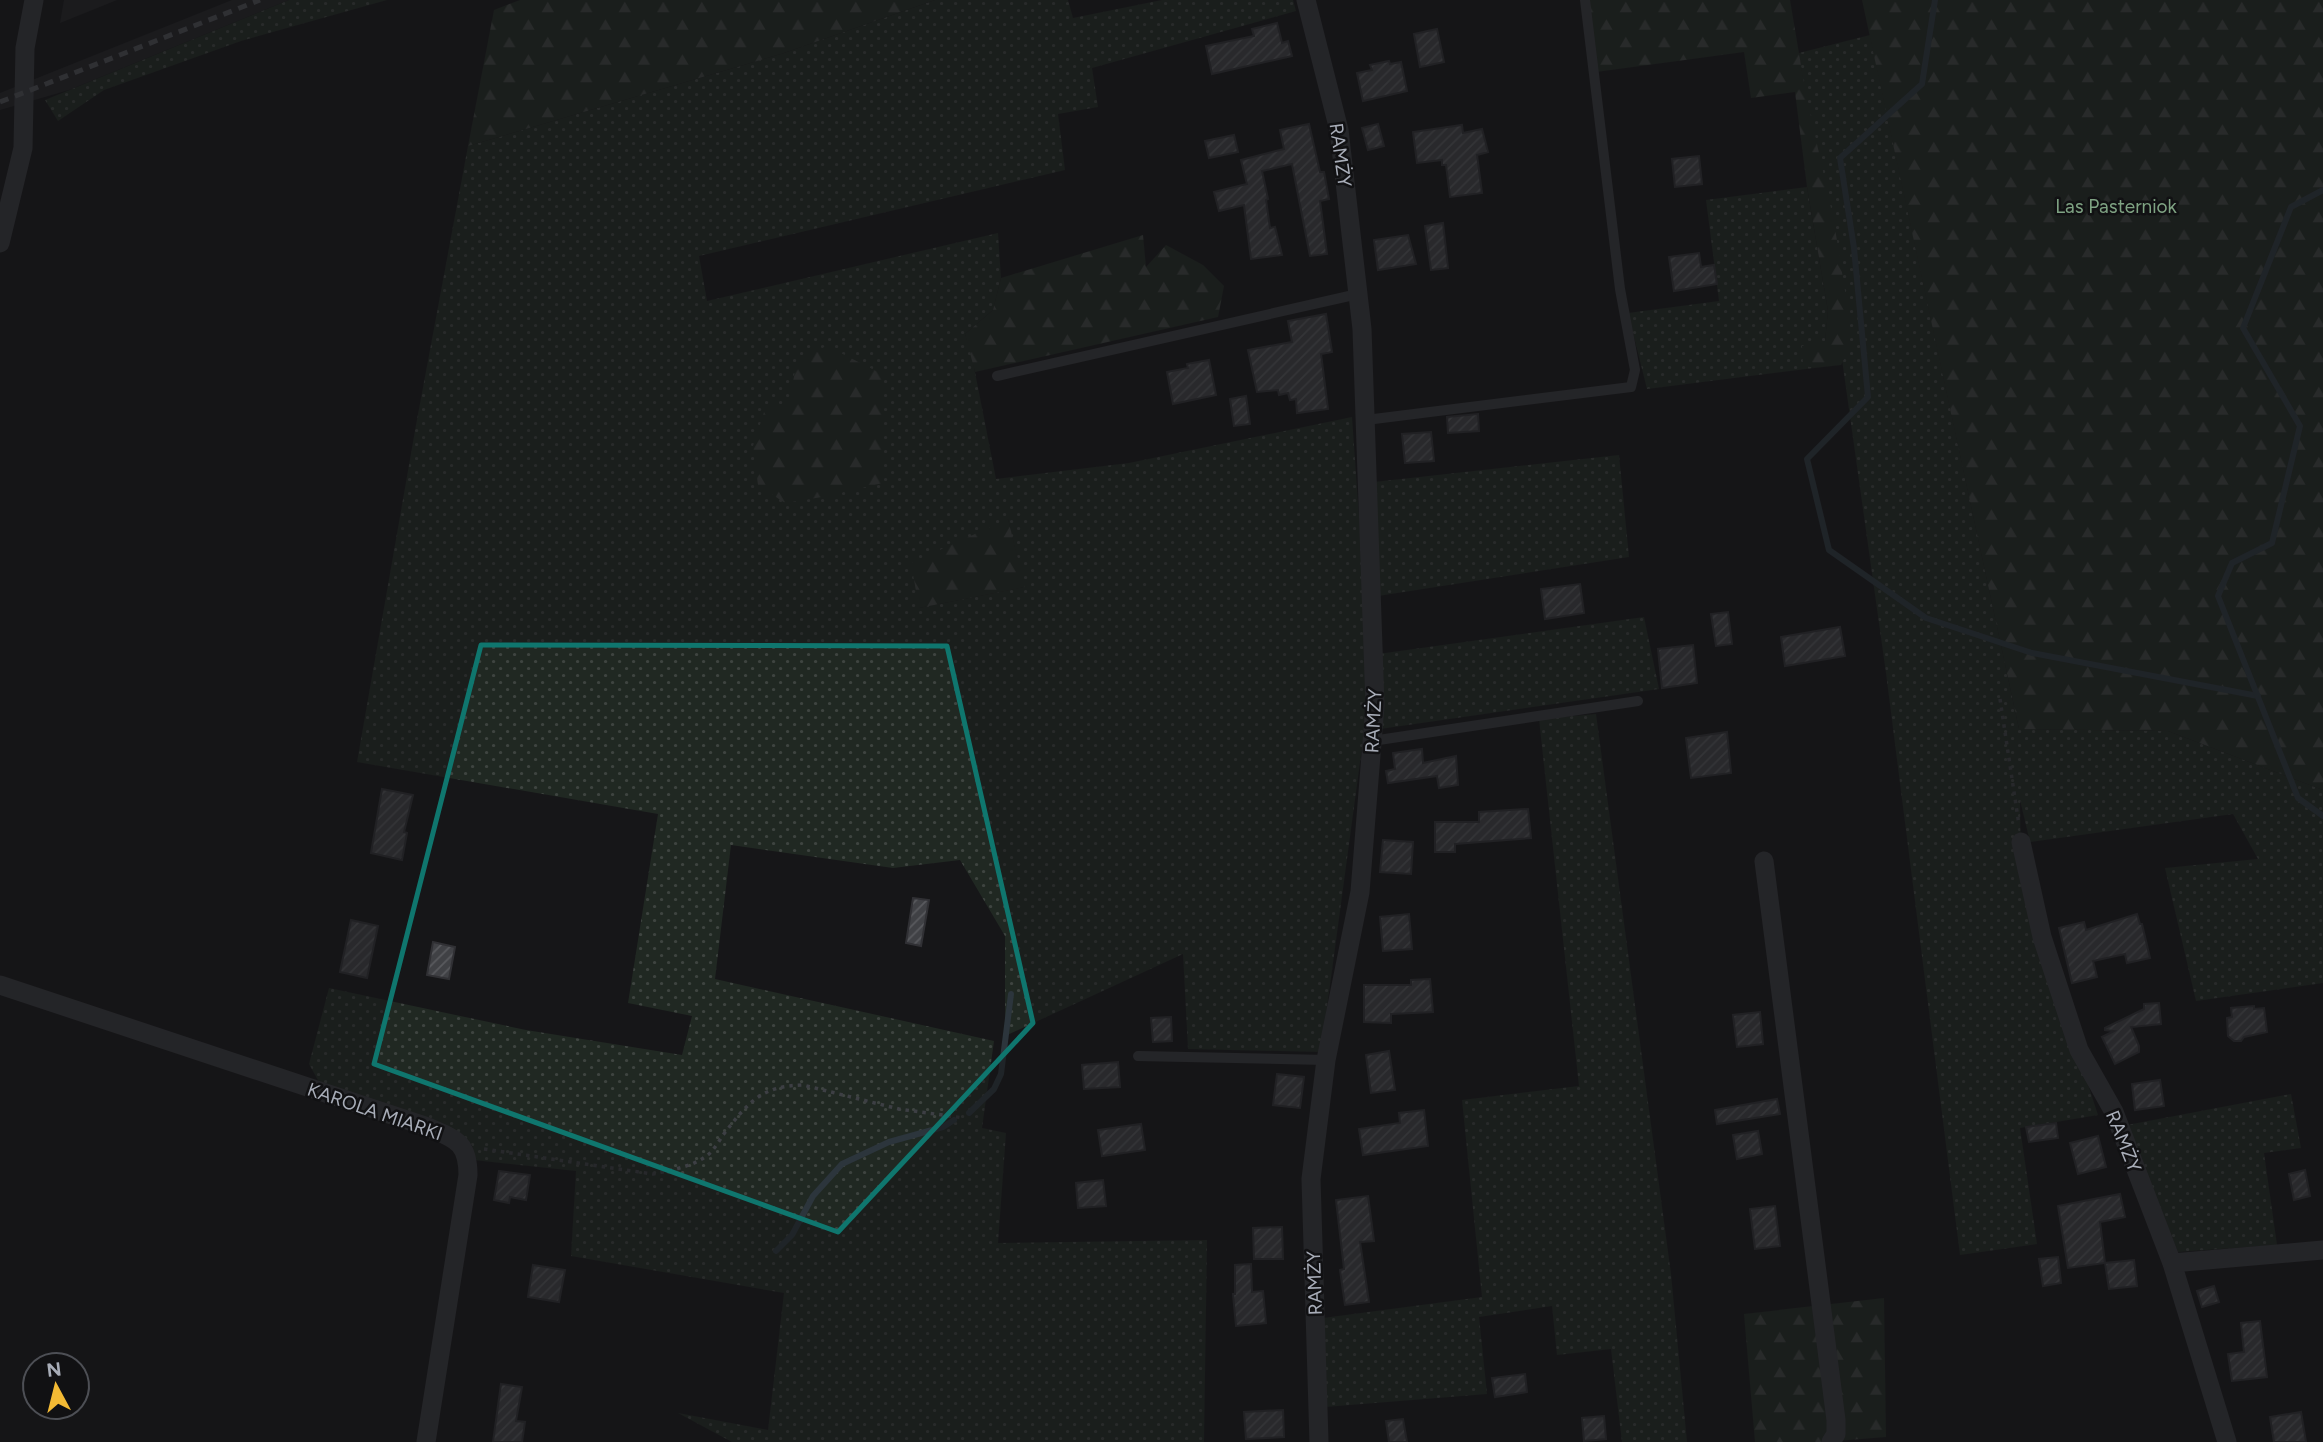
<svg xmlns="http://www.w3.org/2000/svg" width="2323" height="1442" font-family="Figtree,sans-serif">
<defs>
<pattern id="grass-dots" width="8" height="8" patternUnits="userSpaceOnUse" patternTransform="scale(1.75)"><rect width="8" height="8" fill="#202822"/><path d="M2 2h.1M6 6h.1" fill="none" stroke="#3e4440" stroke-width="1.8" stroke-linecap="round"/></pattern>
<pattern id="forest-firs" width="22" height="20" patternUnits="userSpaceOnUse" patternTransform="scale(1.75)"><rect width="22" height="20" fill="#202822"/><path d="M5 1l3.5 6h-7zM16 11l3.5 6h-7z" fill="#3e4440"/></pattern>
<pattern id="building-hatch" width="6" height="6" patternUnits="userSpaceOnUse" patternTransform="scale(1.75)"><rect width="6" height="6" fill="#404145"/><path d="M-1 1l2-2M0 6l6-6M5 7l2-2" fill="none" stroke="#595a5e"/></pattern>
</defs>
<rect width="100%" height="100%" fill="#161618"/>
<!-- built -->
<g fill="#222225">
<polygon points="64,0 117,0 60,23"/>
<polygon points="232,0 289,0 69,90 0,110 0,93"/>
</g>
<!-- grass -->
<g fill="url(#grass-dots)" fill-rule="evenodd">
<polygon points="289,0 387,0 241,41 104,90 58,121 45,100"/>
<path d="M935 0H1068L1073 18 1162 0H1293L1296 11 1092 68 1098 107 1058 114 1065 170 699 256 707 301 998 233 1001 278 993 310 965 334 971 352 996 479 1129 463 1352 417 1364 588 1368 703 1321 1052 1188 1049 1183 954 1005 1036V936L960 860 893 868 731 845 715 979 994 1041 982 1128 1006 1133 998 1243 1207 1240 1204 1442H732L678 1413 768 1430 784 1293 571 1256 576 1171 474 1160 472 1145 426 1121 319 1082 309 1064 329 988 526 1030 682 1055 692 1016 628 1003 658 814 357 762 416 425 468 146 784 53ZM1008 519 1024 587 919 608Z"/>
<polygon points="1870,35 2019,729 2168,731 2323,790 2323,983 2196,1001 2165,868 2258,859 2233,814 2030,842 2020,800 2021,879 2098,1115 2020,1128 2037,1244 1960,1255 1886,673 1799,53"/>
<polygon points="1807,187 1828,311 1825,342 1803,364 1814,368 1647,389 1628,313 1719,301 1706,200"/>
<polygon points="1619,455 1629,557 1378,596 1374,482"/>
<polygon points="1644,617 1659,689 1380,729 1378,654"/>
<polygon points="1596,714 1671,1274 1687,1442 1622,1442 1611,1349 1557,1355 1552,1306 1479,1317 1487,1394 1325,1407 1323,1318 1482,1297 1462,1100 1579,1086 1539,719"/>
<polygon points="2291,1094 2301,1148 2264,1153 2277,1245 2178,1252 2127,1125"/>
</g>
<!-- forest -->
<g fill="url(#forest-firs)">
<polygon points="520,0 935,0 784,53 468,146 494,10"/>
<polygon points="1588,0 1790,0 1805,89 1834,222 1849,316 1848,351 1841,365 1814,368 1803,365 1802,346 1825,341 1828,311 1807,187 1795,92 1751,98 1744,52 1596,72"/>
<polygon points="1862,0 2323,0 2323,790 2168,731 2019,729"/>
<polygon points="1143,235 1146,267 1166,245 1203,265 1224,286 1218,317 975,372 965,334 993,310 1001,278"/>
<polygon points="827,346 882,374 883,483 822,497 785,503 758,485 753,446 766,406 789,405 797,359"/>
<polygon points="1008,519 1025,587 919,608 911,563"/>
<polygon points="1884,1298 1886,1437 1824,1442 1755,1442 1744,1314"/>
</g>
<g fill="none" stroke-linecap="round" stroke-linejoin="round">
<!-- stream -->
<g stroke="#2c353c" stroke-width="6">
<polyline points="1935,0 1922,84 1840,158 1854,248 1868,397 1807,459 1829,550 1926,618 2032,653 2258,696"/>
<polyline points="2323,190 2291,207 2243,328 2300,426 2272,543 2232,563 2218,596 2298,798 2323,816"/>
<polyline points="969,1113 994,1089 1001,1074 1011,994"/>
<polyline points="776,1251 792,1235 813,1196 842,1164 889,1142 943,1127 954,1120"/>
</g>
</g>
<!-- building -->
<g fill="url(#building-hatch)" stroke="#303034" stroke-width="2">
<polygon points="1277,23 1282,43 1288,41 1292,56 1212,74 1206,46 1254,36 1252,29"/>
<polygon points="1437,29 1444,62 1420,67 1414,34"/>
<polygon points="1389,61 1390,64 1401,62 1407,91 1363,101 1357,73 1372,70 1370,65"/>
<polygon points="1309,124 1320,172 1324,172 1329,199 1320,201 1327,254 1310,256 1292,164 1262,171 1268,199 1266,200 1270,228 1275,227 1282,255 1251,259 1244,205 1219,211 1214,192 1247,184 1241,160 1284,149 1280,130"/>
<polygon points="1378,124 1384,146 1368,150 1362,128"/>
<polygon points="1462,125 1463,133 1482,129 1488,152 1477,155 1482,193 1450,197 1446,165 1442,165 1442,160 1417,163 1413,132"/>
<polygon points="1234,135 1238,152 1209,158 1205,141"/>
<polygon points="1699,156 1702,184 1675,187 1672,159"/>
<polygon points="1443,223 1448,268 1431,270 1425,226"/>
<polygon points="1408,235 1416,264 1378,270 1374,240"/>
<polygon points="1699,253 1701,267 1714,265 1717,284 1674,291 1669,257"/>
<polygon points="1326,314 1332,352 1321,354 1328,409 1297,413 1296,399 1290,400 1288,393 1279,395 1278,390 1257,392 1248,350 1292,342 1288,321"/>
<polygon points="1209,360 1216,395 1173,404 1167,372 1188,368 1187,364"/>
<polygon points="1246,396 1250,424 1234,426 1230,399"/>
<polygon points="1478,414 1479,431 1448,433 1447,417"/>
<polygon points="1431,432 1434,461 1405,463 1402,434"/>
<polygon points="1580,584 1584,613 1545,619 1541,589"/>
<polygon points="1728,612 1732,644 1716,646 1711,614"/>
<polygon points="1840,627 1845,656 1785,666 1781,637"/>
<polygon points="1693,645 1697,683 1662,688 1658,649"/>
<polygon points="1727,732 1731,773 1691,778 1686,738"/>
<polygon points="1422,749 1423,763 1456,756 1458,785 1439,788 1437,776 1388,783 1386,771 1395,769 1393,753"/>
<polygon points="382,789 413,795 404,832 407,833 402,860 371,853"/>
<polygon points="1528,809 1531,838 1455,844 1455,852 1435,852 1435,822 1479,822 1479,812"/>
<polygon points="1383,840 1413,842 1411,874 1380,872"/>
<polygon points="913,898 929,900 921,946 906,943"/>
<polygon points="1409,914 1412,949 1383,951 1380,917"/>
<polygon points="2137,914 2140,924 2142,924 2150,958 2127,963 2125,954 2093,961 2097,977 2072,983 2059,928 2084,922 2086,930"/>
<polygon points="351,920 378,926 367,978 340,972"/>
<polygon points="433,942 455,947 449,979 427,975"/>
<polygon points="1430,979 1433,1012 1391,1014 1391,1023 1364,1022 1364,985 1411,985 1411,980"/>
<polygon points="2159,1003 2161,1024 2131,1027 2139,1046 2139,1052 2115,1064 2102,1037 2114,1031 2105,1030 2105,1028 2144,1009 2144,1004"/>
<polygon points="2254,1006 2254,1009 2264,1008 2267,1032 2244,1037 2241,1041 2234,1041 2228,1036 2227,1018 2232,1017 2231,1008"/>
<polygon points="1760,1012 1763,1044 1737,1047 1733,1015"/>
<polygon points="1171,1017 1172,1041 1153,1042 1151,1018"/>
<polygon points="1389,1051 1395,1090 1371,1093 1366,1055"/>
<polygon points="1118,1062 1120,1087 1084,1089 1082,1065"/>
<polygon points="1277,1074 1304,1077 1300,1108 1273,1105"/>
<polygon points="2160,1080 2164,1106 2135,1110 2132,1084"/>
<polygon points="1777,1099 1780,1114 1717,1124 1715,1110"/>
<polygon points="1424,1110 1428,1146 1363,1155 1359,1129 1400,1123 1399,1113"/>
<polygon points="2056,1123 2058,1138 2029,1142 2026,1127"/>
<polygon points="1141,1124 1145,1150 1102,1156 1098,1130"/>
<polygon points="1758,1131 1762,1154 1737,1159 1733,1135"/>
<polygon points="2098,1136 2106,1167 2078,1174 2070,1143"/>
<polygon points="2305,1170 2310,1196 2294,1200 2289,1174"/>
<polygon points="499,1171 530,1175 526,1200 510,1197 509,1203 494,1200"/>
<polygon points="1103,1180 1106,1206 1078,1208 1076,1183"/>
<polygon points="2120,1194 2125,1217 2100,1222 2105,1263 2068,1268 2058,1206"/>
<polygon points="1368,1196 1374,1241 1360,1242 1369,1302 1345,1305 1340,1270 1344,1269 1336,1200"/>
<polygon points="1775,1206 1780,1246 1755,1249 1750,1209"/>
<polygon points="1282,1227 1283,1259 1254,1259 1253,1228"/>
<polygon points="2058,1257 2061,1283 2043,1286 2039,1259"/>
<polygon points="2134,1260 2137,1286 2109,1289 2105,1263"/>
<polygon points="1251,1264 1252,1292 1263,1291 1266,1323 1236,1326 1233,1294 1235,1294 1235,1265"/>
<polygon points="533,1265 565,1270 559,1302 528,1297"/>
<polygon points="2214,1286 2219,1302 2202,1307 2197,1291"/>
<polygon points="2260,1321 2267,1377 2232,1381 2228,1354 2244,1352 2241,1323"/>
<polygon points="1525,1374 1527,1392 1495,1397 1492,1378"/>
<polygon points="501,1384 522,1387 516,1421 525,1422 522,1442 493,1442"/>
<polygon points="1283,1410 1284,1437 1246,1439 1244,1412"/>
<polygon points="2301,1412 2306,1442 2274,1442 2270,1417"/>
<polygon points="1604,1416 1606,1439 1584,1441 1582,1418"/>
<polygon points="1403,1419 1407,1442 1389,1442 1386,1421"/>
</g>
<g fill="none" stroke-linecap="round" stroke-linejoin="round">
<!-- path -->
<g stroke="#3d3f44" stroke-width="3.5" stroke-dasharray="3.5 5" stroke-linecap="butt">
<polyline points="2000,699 2019,825"/>
<path d="M484 1149 653 1174C672 1170 696 1166 710 1153 715 1148 719 1141 723 1135 748 1103 760 1086 803 1085L899 1109 964 1118"/>
</g>
<!-- service -->
<g stroke="#37383d" stroke-width="10">
<polyline points="997,376 1358,294"/>
<polyline points="1366,420 1631,387 1635,370 1620,289 1585,0"/>
<polyline points="1372,741 1638,701"/>
<polyline points="1138,1056 1326,1060"/>
</g>
<!-- minor -->
<g stroke="#37383d" stroke-width="19">
<polyline points="1306,0 1339,130 1362,329 1375,705 1360,892 1326,1060 1311,1179 1319,1442"/>
<polyline points="0,243 23,148 25,48 34,0"/>
<polyline points="2021,842 2042,937 2079,1050 2114,1112 2172,1263 2227,1442"/>
<polyline points="1764,861 1836,1420 1836,1434 1831,1442"/>
<path d="M0 985 425 1126C454 1139 468 1140 468 1175L426 1442"/>
<polyline points="2172,1263 2323,1250"/>
</g>
<!-- rail -->
<polyline stroke="#4e5056" stroke-width="5" stroke-dasharray="9 7" stroke-linecap="butt" points="0,102 260,0"/>
</g>
<!-- marked area -->
<path d="M0 0H2323V1442H0ZM481 645 947 646 1033 1023 838 1232 374 1064Z" fill="#161618" fill-opacity=".55" fill-rule="evenodd"/>
<path fill="none" stroke="#0f766e" stroke-width="5" stroke-linejoin="round" d="M481 645 947 646 1033 1023 838 1232 374 1064Z"/>
<g text-anchor="middle" stroke-width="5" stroke-linejoin="round" paint-order="stroke">
<!-- street labels -->
<g font-size="19" fill="#a8adb8" stroke="#111113">
<text transform="translate(1341 155) rotate(82)" y="7">RAMŻY</text>
<text transform="translate(1373 721) rotate(-87)" y="7">RAMŻY</text>
<text transform="translate(375 1111) rotate(19)" y="7">KAROLA MIARKI</text>
<text transform="translate(2124 1141) rotate(68)" y="7">RAMŻY</text>
<text transform="translate(1314 1283) rotate(-92)" y="7">RAMŻY</text>
</g>
<!-- park labels -->
<g font-size="19" fill="#7fa383" stroke="#111113">
<text x="2116" y="213">Las Pasterniok</text>
</g>
</g>
<!-- north arrow -->
<g transform="translate(56 1386) rotate(353)"><circle r="33" fill="#111113" stroke="#4d4f55" stroke-width="2"/>
<path d="M0-5L12 26L0 18L-12 26Z" fill="#f3ba34"/>
<text y="-10" font-size="19" font-weight="bold" text-anchor="middle" fill="#a8adb8">N</text>
</g>
</svg>
